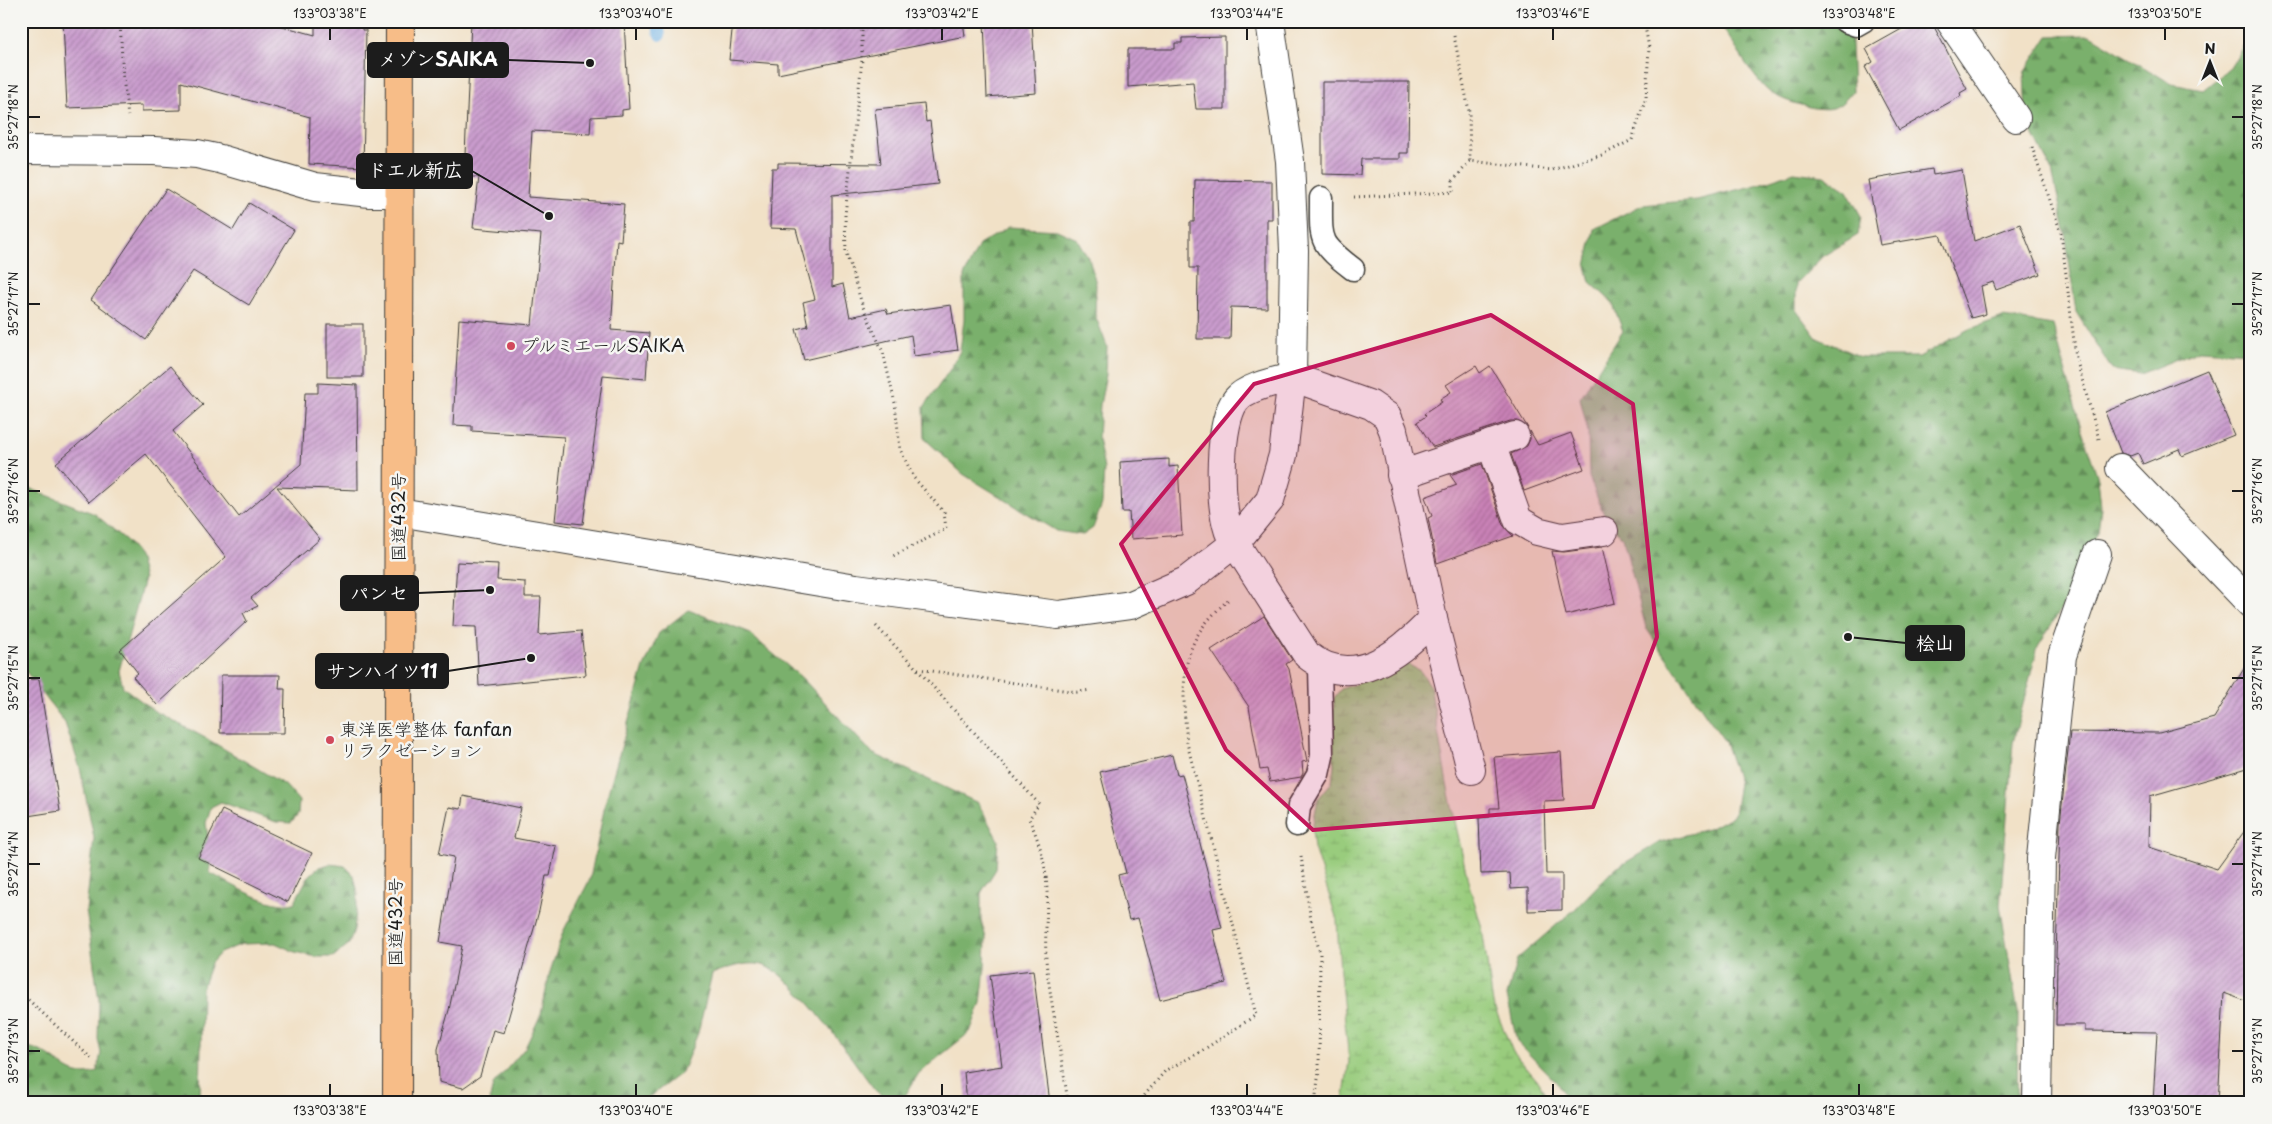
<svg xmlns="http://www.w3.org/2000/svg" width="2272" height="1124" font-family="'Playpen Sans','Klee One',sans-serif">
<defs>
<pattern id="forest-firs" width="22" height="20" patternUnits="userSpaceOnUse" patternTransform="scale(1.25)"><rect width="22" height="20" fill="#7ab06c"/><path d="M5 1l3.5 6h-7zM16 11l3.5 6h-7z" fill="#638e58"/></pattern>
<pattern id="wetland-marsh" width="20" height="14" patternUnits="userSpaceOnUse" patternTransform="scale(1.25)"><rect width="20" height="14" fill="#99cc7d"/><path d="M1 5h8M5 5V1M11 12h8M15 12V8" fill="none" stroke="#83af6b"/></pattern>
<pattern id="building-hatch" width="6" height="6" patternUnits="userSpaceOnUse" patternTransform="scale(1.25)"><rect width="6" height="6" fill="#ca9cce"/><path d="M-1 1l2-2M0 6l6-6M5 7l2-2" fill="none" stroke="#a37ea6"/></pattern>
</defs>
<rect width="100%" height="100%" fill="#f6f6f2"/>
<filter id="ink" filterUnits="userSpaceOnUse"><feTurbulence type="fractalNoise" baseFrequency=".02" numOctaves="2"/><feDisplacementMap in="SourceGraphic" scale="10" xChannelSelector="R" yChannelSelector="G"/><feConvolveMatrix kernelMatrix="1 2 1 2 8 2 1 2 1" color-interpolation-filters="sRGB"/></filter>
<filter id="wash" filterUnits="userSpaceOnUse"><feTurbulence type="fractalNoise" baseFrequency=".0096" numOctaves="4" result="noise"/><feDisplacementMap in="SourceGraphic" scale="20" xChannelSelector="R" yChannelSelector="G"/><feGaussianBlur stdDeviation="1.12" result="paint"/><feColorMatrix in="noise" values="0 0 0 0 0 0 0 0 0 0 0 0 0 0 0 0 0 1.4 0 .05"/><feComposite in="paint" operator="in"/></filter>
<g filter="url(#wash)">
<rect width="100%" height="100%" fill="#f1e1c7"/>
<!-- forest -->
<g fill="url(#forest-firs)" stroke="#4b6644">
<path d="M1718 21H1850L1853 91C1847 98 1842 105 1833 108 1817 112 1776 100 1765 88 1746 68 1734 43 1718 21Z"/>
<polygon points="2251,33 2251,353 2199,350 2140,374 2112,370 2076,312 2065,231 2052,171 2026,119 2024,73 2048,36 2090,35 2172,84 2203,90 2230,68"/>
<polygon points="1794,172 1824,176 1847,191 1861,216 1858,235 1823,256 1796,284 1796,310 1817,338 1861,357 1919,357 1967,330 2003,317 2053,325 2081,428 2098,478 2101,507 2098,532 2070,595 2038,646 2013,743 2000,905 2018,1012 2017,1103 1569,1103 1557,1083 1517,1042 1507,996 1517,959 1575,909 1613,870 1660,842 1711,828 1734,815 1739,783 1725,742 1646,628 1623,539 1605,517 1589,477 1588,432 1580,398 1623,331 1612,302 1590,282 1586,266 1594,229 1642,205 1697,200 1756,185"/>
<polygon points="1009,227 1057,230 1077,239 1090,261 1096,284 1095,315 1107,346 1106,374 1100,405 1098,438 1104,469 1102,504 1093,528 1083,535 1056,531 963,474 925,439 924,407 951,368 960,351 964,320 964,276 979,245"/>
<path d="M21 485 95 514 127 541 138 556 144 579 119 671 123 687 153 710 209 740 285 785 299 801 298 815 291 823 276 822 221 802 211 807 206 823 210 854V873C230 883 272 910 294 903L308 877 319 867 330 864 345 866 354 875 358 894 354 930 349 944 333 957H316L295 952 275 943 242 944 220 953 211 963 202 988 200 1103H21V1045C27 1047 34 1048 40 1051 62 1061 69 1080 97 1072L101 1053 98 1039 99 1001 86 910 94 838 80 768 65 723 21 665Z"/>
<path d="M688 610 746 631 802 678 872 753 978 803 998 840 996 869 981 893V920L986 938 985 968 981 1003 970 1032 919 1073 903 1099 891 1103 875 1090C852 1060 799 980 767 967 750 959 728 968 712 974L698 1033 682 1072 648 1098 639 1103H489L493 1085 525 1048 541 1014 550 972 563 932 590 879 606 800 644 667 659 633Z"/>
</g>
<!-- wetland -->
<polygon fill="url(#wetland-marsh)" stroke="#5a744c" points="1405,663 1420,671 1430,685 1447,784 1468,881 1482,928 1493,1004 1513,1052 1536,1079 1551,1103 1343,1103 1349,1061 1340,972 1337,920 1314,848 1312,829 1318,799 1332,782 1334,767 1333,716 1334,698 1341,689 1381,675"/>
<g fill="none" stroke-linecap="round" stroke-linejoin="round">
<!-- stream -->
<polyline stroke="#72b3e6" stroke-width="12" points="657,21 660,35"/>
</g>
<g id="blocks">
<!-- building -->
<g fill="url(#building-hatch)">
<polygon points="63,21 264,21 315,35 315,21 362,21 362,30 366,30 363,167 309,164 310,117 181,82 181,110 142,111 142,105 67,108"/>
<polygon points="471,21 624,21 629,109 622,110 622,115 591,117 590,134 532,131 528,197 624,204 621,241 617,240 611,330 649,333 646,379 603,375 583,524 555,521 564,437 472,431 472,426 453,425 459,319 532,325 541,234 473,228 479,177 464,177"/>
<polygon points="733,21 963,21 965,36 778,74 778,64 729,60"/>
<polygon points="984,21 1032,21 1036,93 987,97"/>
<polygon points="1916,21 1931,21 1967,89 1960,93 1961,96 1899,130 1865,67 1873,62 1866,49"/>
<polygon points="1225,37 1225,109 1196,109 1193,82 1128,87 1128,49 1175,49 1175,43 1182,43 1182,38"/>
<polygon points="1322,82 1409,82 1408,153 1400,153 1400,159 1361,159 1360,175 1322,174"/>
<polygon points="924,104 926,122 930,121 938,184 832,195 832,287 843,284 850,317 886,309 888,314 951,305 958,350 914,356 911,335 804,360 796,329 808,326 803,302 815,299 796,229 770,228 772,168 778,168 778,163 881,164 875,109"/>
<polygon points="1932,169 1933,175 1962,170 1974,241 2020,224 2040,274 1996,290 1993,282 1981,286 1986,314 1971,318 1940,235 1880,245 1868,180"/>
<polygon points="1195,180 1272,181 1272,219 1267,219 1267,308 1231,307 1230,339 1197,339 1198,268 1190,268 1190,222 1194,222"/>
<polygon points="166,189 233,230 249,203 294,230 249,305 193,271 146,340 91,300"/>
<rect x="327" y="324" width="36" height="53"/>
<polygon points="170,366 203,405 173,431 239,517 301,464 305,393 318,393 318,383 357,385 358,490 277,487 320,539 251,598 258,606 243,613 247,621 157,705 133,677 138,673 120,650 226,557 146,454 89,502 56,463"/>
<polygon points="1476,366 1480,373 1490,366 1528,428 1518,421 1510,421 1433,447 1417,422 1426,416 1424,414 1442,402 1440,399 1451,392 1446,385"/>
<polygon points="2207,370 2234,435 2182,456 2179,449 2143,464 2138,453 2130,456 2121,453 2105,412"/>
<polygon points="1530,431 1538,445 1571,433 1584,469 1524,491 1511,454 1527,446 1530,439"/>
<polygon points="1169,459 1169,467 1178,466 1182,535 1131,539 1129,512 1122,512 1120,462"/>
<polygon points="1482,464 1503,525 1513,536 1437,563 1428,518 1432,516 1425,497 1457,485 1450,475"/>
<polygon points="1602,547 1615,603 1566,615 1552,551 1564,552"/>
<polygon points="457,562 498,564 497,580 525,582 525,597 541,597 539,635 581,631 586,675 479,686 476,627 453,626"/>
<polygon points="1264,616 1292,660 1286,664 1289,669 1307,761 1302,762 1303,773 1301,777 1270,782 1267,769 1260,770 1249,707 1211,650"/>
<polygon points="2251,657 2251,767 2150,796 2149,847 2217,869 2251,822 2251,1003 2224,993 2218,1103 2153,1103 2157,1032 2085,1031 2085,1025 2056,1025 2057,957 2056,957 2060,823 2070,732 2159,733 2214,718"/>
<polygon points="221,675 280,675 279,689 285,689 284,733 220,733"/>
<polygon points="39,679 60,811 21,817 21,680"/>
<polygon points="1561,752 1564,800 1544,801 1546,874 1562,874 1562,910 1528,911 1528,888 1511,889 1510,873 1481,874 1479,818 1490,817 1490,808 1499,808 1494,757"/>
<polygon points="1172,755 1177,775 1182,774 1222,928 1213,930 1226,983 1160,1000 1138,918 1129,920 1118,875 1126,873 1100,772"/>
<polygon points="463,796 521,808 514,838 556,846 550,876 546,876 539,911 504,1033 493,1030 480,1076 463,1088 439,1082 438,1049 449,1010 462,946 440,942 454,857 439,854 449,807 461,809"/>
<polygon points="222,810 312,853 288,902 198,858"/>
<polygon points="1033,970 1050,1103 967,1103 964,1072 1002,1066 990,975"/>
</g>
</g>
</g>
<g filter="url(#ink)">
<use href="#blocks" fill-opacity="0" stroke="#3c3a36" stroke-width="1"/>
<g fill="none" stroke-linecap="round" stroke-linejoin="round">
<defs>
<g id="service">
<polyline points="1845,21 1856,25 1863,21"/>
<path d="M1321 198C1321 241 1318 242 1353 269"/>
<polyline points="1297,825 1299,806 1318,774 1322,756 1320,666"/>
</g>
<g id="minor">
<polyline points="1270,21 1290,161 1294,251 1292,377 1371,405 1387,416 1393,430 1433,619 1471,770"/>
<polyline points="1950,21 2016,118"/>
<polyline points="21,150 154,151 197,154 220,159 315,187 370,193 399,193"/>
<polyline points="1491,444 1518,520 1537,531 1562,537 1604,531"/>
<polyline points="2120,468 2251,604"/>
<polyline points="1401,475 1515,436"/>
<path d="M399 512 856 588 1058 615 1131 605 1186 581 1235 543 1270 500 1283 455 1292 377C1277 381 1246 387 1236 400 1218 422 1219 502 1228 529 1229 534 1232 538 1235 543L1307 655C1353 692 1400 654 1433 619"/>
<polyline points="2037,1103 2041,858 2056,711 2062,656 2097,554"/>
</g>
<polyline id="trunk" points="397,1103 400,21"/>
</defs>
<!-- service casing -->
<use href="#service" stroke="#3c3a36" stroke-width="25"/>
<!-- minor casing -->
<use href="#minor" stroke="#3c3a36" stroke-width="30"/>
<!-- trunk casing -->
<use href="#trunk" stroke="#3c3a36" stroke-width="30"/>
<!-- path -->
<g stroke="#3c3a36" stroke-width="3" stroke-dasharray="1 4" stroke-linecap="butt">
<polyline points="120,21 123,78 128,116"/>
<polyline points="862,21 862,60 845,215 846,253 863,307 883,352 895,403 900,449 914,478 944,512 946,529 893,556"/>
<polyline points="1454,36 1469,111 1470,161 1552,170 1602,155 1632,140 1646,98 1649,48 1644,21"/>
<polyline points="2032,147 2061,233 2076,358 2099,439"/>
<polyline points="1354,197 1453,192 1453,181 1470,161"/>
<path d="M876 626 917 669 1039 804 1029 819C1040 842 1047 868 1047 893 1047 919 1044 944 1047 970 1053 1014 1062 1058 1068 1103"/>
<polyline points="918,669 1077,692 1091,690"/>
<polyline points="1301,856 1311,920 1320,953 1319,1071 1315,1103"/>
<polyline points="21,993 93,1060"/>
<path d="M1138 1103 1166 1070 1197 1054 1256 1015 1187 743C1184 708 1179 668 1197 636 1205 622 1218 609 1230 598"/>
</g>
<!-- service -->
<use href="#service" stroke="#fff" stroke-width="22"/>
<!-- minor -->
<use href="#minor" stroke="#fff" stroke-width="28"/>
<!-- trunk -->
<use href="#trunk" stroke="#f7bd88" stroke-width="28"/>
</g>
</g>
<!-- marked area -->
<path fill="#c2185b" fill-opacity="0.2" stroke="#c2185b" stroke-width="4" stroke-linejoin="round" d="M1491 315 1633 404 1657 637 1593 807 1313 830 1226 750 1121 544 1254 384Z"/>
<!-- ticks -->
<path fill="none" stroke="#1c1c1c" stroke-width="2" d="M330 28V40M636 28V40M942 28V40M1247 28V40M1553 28V40M1859 28V40M2165 28V40M28 117H40M2232 117H2244M28 304H40M2232 304H2244M28 491H40M2232 491H2244M28 678H40M2232 678H2244M28 864H40M2232 864H2244M28 1051H40M2232 1051H2244M330 1084V1096M636 1084V1096M942 1084V1096M1247 1084V1096M1553 1084V1096M1859 1084V1096M2165 1084V1096"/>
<!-- markers -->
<g fill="#d1495b" stroke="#f6f6f2" stroke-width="2">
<circle cx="511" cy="346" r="5"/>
<circle cx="330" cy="740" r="5"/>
</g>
<g text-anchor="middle" stroke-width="5" stroke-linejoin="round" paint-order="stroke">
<!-- poi labels -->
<g font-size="18" fill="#1c1c1c" stroke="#f6f6f2" text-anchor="start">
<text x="521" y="352">プルミエールSAIKA</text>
<text x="340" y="736">東洋医学整体 fanfan<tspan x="340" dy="21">リラクゼーション</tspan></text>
</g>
<!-- street labels -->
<g font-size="18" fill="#1c1c1c" stroke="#f6f6f2">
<text transform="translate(399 517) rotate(-90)" y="6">国道432号</text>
<text transform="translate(396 922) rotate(-90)" y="6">国道432号</text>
</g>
</g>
<!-- callouts -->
<path fill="none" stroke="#1c1c1c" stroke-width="2" d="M590 63L508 60M549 216L472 171M490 590L418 593M1848 637L1906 643M531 658L448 671"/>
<g fill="#1c1c1c" stroke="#f6f6f2" stroke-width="2">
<circle cx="590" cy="63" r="5"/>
<circle cx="549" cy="216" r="5"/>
<circle cx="490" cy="590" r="5"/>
<circle cx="1848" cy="637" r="5"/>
<circle cx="531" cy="658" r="5"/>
</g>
<g fill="#1c1c1c" stroke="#1c1c1c" stroke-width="2">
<rect x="368" y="43" width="140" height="34" rx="5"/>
<rect x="357" y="154" width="115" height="34" rx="5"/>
<rect x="341" y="576" width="77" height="34" rx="5"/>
<rect x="1906" y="626" width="58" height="34" rx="5"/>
<rect x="316" y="654" width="132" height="34" rx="5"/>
</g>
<g font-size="19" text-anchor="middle" font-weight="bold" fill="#fff">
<text x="438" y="66">メゾンSAIKA</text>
<text x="415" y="177">ドエル新広</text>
<text x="379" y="600">パンセ</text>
<text x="1935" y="650">桧山</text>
<text x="382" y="678">サンハイツ11</text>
</g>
<!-- margin -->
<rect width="2272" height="1124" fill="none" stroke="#f6f6f2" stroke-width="55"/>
<!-- north arrow -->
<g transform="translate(2210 62)" stroke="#f6f6f2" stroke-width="4" paint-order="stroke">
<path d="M0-4L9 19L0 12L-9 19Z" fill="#1c1c1c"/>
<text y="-8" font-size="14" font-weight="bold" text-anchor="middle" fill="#1c1c1c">N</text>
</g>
<rect x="28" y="28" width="2216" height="1068" fill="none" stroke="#1c1c1c" stroke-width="2"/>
<g font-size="12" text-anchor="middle" fill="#1c1c1c">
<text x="330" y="18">133°03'38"E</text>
<text x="636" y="18">133°03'40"E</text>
<text x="942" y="18">133°03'42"E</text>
<text x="1247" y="18">133°03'44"E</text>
<text x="1553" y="18">133°03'46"E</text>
<text x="1859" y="18">133°03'48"E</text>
<text x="2165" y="18">133°03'50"E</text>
<text transform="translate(14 117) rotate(-90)" y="4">35°27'18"N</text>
<text transform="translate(2258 117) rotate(-90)" y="4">35°27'18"N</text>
<text transform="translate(14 304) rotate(-90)" y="4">35°27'17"N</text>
<text transform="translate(2258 304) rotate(-90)" y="4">35°27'17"N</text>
<text transform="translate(14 491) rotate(-90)" y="4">35°27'16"N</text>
<text transform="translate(2258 491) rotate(-90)" y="4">35°27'16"N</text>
<text transform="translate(14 678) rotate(-90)" y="4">35°27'15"N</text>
<text transform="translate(2258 678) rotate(-90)" y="4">35°27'15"N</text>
<text transform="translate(14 864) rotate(-90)" y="4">35°27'14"N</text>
<text transform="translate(2258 864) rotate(-90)" y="4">35°27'14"N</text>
<text transform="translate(14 1051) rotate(-90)" y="4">35°27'13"N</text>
<text transform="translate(2258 1051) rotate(-90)" y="4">35°27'13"N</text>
<text x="330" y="1115">133°03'38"E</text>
<text x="636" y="1115">133°03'40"E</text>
<text x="942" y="1115">133°03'42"E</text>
<text x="1247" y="1115">133°03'44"E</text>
<text x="1553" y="1115">133°03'46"E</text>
<text x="1859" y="1115">133°03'48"E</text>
<text x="2165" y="1115">133°03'50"E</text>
</g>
</svg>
